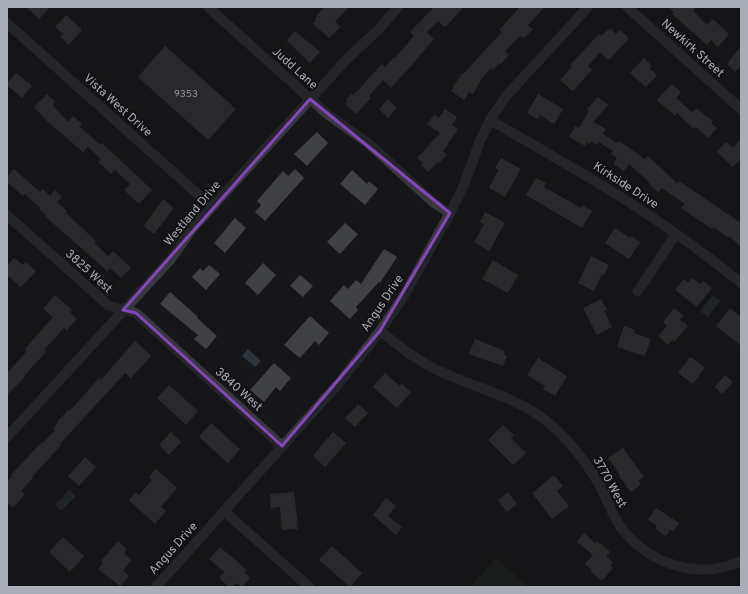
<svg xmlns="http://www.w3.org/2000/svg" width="748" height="594" font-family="Overpass,sans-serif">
<rect width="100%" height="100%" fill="#161618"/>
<!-- green -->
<polygon fill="#1e261f" points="496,558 528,587 470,587"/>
<!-- water -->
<g fill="#2c353c">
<polygon points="713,295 720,301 708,317 700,311"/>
<polygon points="248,349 261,361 255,367 242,356"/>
<polygon points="69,490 76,496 61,511 55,505"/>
</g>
<!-- building -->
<g fill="#404145">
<polygon points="26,7 50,7 39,19"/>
<polygon points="324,7 349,7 335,22 341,27 329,38 313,24 316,20 315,19 318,14"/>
<polygon points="434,7 464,7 445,27 438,21 427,32 434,39 411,66 391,88 383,80 369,96 371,98 356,114 345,104 348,101 346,100 351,94 353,95 360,88 382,64 385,67 394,57 395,58 414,36 410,32"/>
<polygon points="520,7 545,7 528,25 533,29 524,38 521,36 518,38 505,51 509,55 501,64 499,63 493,70 491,68 482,78 473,94 469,92 464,100 451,91 462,73 463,74 502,32 499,30"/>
<polygon points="668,7 696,7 693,11 707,25 713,19 729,34 718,47 711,40 707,45 672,14 674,12"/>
<polygon points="66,15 82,30 69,45 60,37 63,34 55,27"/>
<polygon points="610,28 616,34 620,30 629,38 609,60 600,52 588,66 592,70 573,91 560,80 572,67 570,65 599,34 601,36"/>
<polygon points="295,31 320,52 310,63 287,41"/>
<polygon points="165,46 236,109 208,140 138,77"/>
<polygon points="741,47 741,66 735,72 727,64 730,61 729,61"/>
<polygon points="644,58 652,66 650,69 657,75 646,87 630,73"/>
<polygon points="16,73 32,86 22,98 7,85 7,83"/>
<polygon points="672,84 681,92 676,98 692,112 696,108 713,121 711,123 717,128 708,138 696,127 694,129 677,113 675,116 657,100"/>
<polygon points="47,94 55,102 52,105 68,122 73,116 82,124 79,126 100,145 102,143 152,190 139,204 124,190 130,184 115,170 111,174 98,162 101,159 88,147 83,152 48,122 34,107"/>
<polygon points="538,94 563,109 554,124 540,115 538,119 527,113"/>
<polygon points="598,97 608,105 593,122 606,129 603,134 617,143 619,141 645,159 648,156 677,183 679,181 741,223 741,247 729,236 728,238 714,227 712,229 681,208 685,204 662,188 658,192 649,184 650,183 629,164 624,171 614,164 617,158 611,154 613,151 599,142 597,145 591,141 590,144 587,142 585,146 569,137 575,126 579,128 589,111 587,109"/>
<polygon points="388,99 397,108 388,118 379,109"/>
<polygon points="445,109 457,117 452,125 458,129 443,151 447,155 439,163 438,162 428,172 421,165 423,163 417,158 440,133 427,124 434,115 439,118"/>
<polygon points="317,132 328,143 307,166 294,154"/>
<polygon points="741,139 741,158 733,167 717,152 726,142 733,148"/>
<polygon points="501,158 521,169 505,197 489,188 498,170 495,168"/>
<polygon points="14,169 40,192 43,189 50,196 55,190 62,197 57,202 67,211 66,213 96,241 94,243 108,256 113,251 131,268 121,278 110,268 107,271 45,216 46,215 39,209 40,208 25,194 23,196 7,182 7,177"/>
<polygon points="295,169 304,178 265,221 255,212 261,205 257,201 283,171 288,176"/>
<polygon points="352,170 367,184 369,181 378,189 365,205 340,184"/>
<polygon points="536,178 546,183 544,187 581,208 582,205 592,211 582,228 526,195"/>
<polygon points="163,199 174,208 154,234 144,226"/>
<polygon points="485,212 505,223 489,251 474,242 484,224 480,222"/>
<polygon points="235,218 246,228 225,253 214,243"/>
<polygon points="345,223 358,234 340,254 327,242"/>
<polygon points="615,228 630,238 631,236 640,242 629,259 605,243"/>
<polygon points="384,249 397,257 380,283 379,282 356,307 358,310 350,319 330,301 344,285 348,289 356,280 361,284"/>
<polygon points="591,256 609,265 604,275 602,274 594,291 578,283"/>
<polygon points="14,258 23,265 26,262 36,271 21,287 7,275 7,266"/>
<polygon points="493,260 518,275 508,293 482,279"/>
<polygon points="263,263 276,275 258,295 245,283"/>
<polygon points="209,265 220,274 206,290 192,277 200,268 203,271"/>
<polygon points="300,275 313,286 303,297 290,286"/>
<polygon points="692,278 700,284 703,281 712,288 697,307 675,290 684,279 688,283"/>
<polygon points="170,292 198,317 197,318 217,336 206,349 194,339 198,335 160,304"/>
<polygon points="55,295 72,310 70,312 77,319 67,330 64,328 44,350 46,352 24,376 25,377 7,395 7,373 27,351 25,349 53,317 43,309"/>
<polygon points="601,299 607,310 604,311 612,327 597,335 583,308"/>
<polygon points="674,308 684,316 680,320 688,326 674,342 672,340 668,345 658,336 667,326 663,322"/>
<polygon points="730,308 741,317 741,346 716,326"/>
<polygon points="310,316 329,333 319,345 315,341 300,358 284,345"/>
<polygon points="624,326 635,330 634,333 651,339 645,356 617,347"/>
<polygon points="475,339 505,351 504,355 507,356 503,366 469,354"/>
<polygon points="135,341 151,356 131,378 125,373 60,444 61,445 32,477 33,478 21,491 25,494 13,508 7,502 7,482 12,476 11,475 42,442 43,443 55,430 53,428 58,423 57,422 68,410 69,411 76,404 99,378 101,380"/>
<polygon points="690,357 705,367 693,384 678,373"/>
<polygon points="538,358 567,376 555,396 543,389 545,386 527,375"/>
<polygon points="274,363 291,378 280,391 276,387 264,402 250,390"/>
<polygon points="385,373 400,386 402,384 411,392 397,408 373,387"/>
<polygon points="725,375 733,382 722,394 715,387"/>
<polygon points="169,385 198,411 186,425 157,398"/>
<polygon points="358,404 368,413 355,427 345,418"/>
<polygon points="211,423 240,449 228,463 199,437"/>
<polygon points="503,425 514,435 511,438 526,453 513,465 488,440"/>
<polygon points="171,432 181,442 169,455 159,445"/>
<polygon points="333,432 346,443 325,467 313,456"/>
<polygon points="623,448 644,477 638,481 641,484 631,492 619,476 620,475 608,458"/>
<polygon points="85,457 96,467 79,486 68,476"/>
<polygon points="156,469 177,488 161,507 166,511 155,524 129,500 136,492 139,495 152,480 149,477"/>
<polygon points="554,475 563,486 557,491 569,506 552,519 532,493"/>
<polygon points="294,492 298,529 282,530 280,507 271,508 270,494"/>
<polygon points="508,492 517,504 507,512 498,500"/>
<polygon points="386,498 396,506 388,516 402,527 396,535 373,515"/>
<polygon points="656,508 679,523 673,531 670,530 666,536 655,529 657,526 648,520"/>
<polygon points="584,533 595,543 597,541 610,552 606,556 613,562 610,565 613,568 602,581 591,572 592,570 585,564 593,555 577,542"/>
<polygon points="63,537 84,556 70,572 49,552"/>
<polygon points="118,541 127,549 124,553 131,560 123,571 129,576 120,586 98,569 103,563 101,561"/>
<polygon points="332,546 362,573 350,587 319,560"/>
<polygon points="220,547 247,570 244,572 250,578 242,587 236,583 232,587 229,587 219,578 224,572 209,559"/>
</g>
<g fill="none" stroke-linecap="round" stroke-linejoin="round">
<!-- street -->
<g stroke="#37383d" stroke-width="10">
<polyline points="208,7 327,114 368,143 434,203 450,213"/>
<polyline points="627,7 741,109"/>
<polyline points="7,23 212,207"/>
<path d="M490 120C511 132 532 144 554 157 619 194 683 235 741 283"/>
<polyline points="7,215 109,306 136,313 282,446"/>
<polyline points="638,291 676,234"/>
<path d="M380 331C398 345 416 360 437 370 470 386 506 394 537 414 563 432 584 458 600 486 607 500 613 517 622 529 650 564 699 581 741 561"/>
<polyline points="7,437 171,259 192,229 212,207 347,59 380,28 398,7"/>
<polyline points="224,511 309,587"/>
<polyline points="156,587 340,382 380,331 405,294 450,213 464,185 480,141 490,120 506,96 588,7"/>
</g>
</g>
<!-- marked area -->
<path d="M0 0H748V594H0ZM310 99 450 213 380 331 282 446 136 313 123 310Z" fill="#161618" fill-opacity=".55" fill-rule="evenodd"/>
<path fill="none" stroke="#8446be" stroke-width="3" stroke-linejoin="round" d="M310 99 450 213 380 331 282 446 136 313 123 310Z"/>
<g text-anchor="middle" stroke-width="4" stroke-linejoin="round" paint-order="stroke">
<!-- number labels -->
<g font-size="10" fill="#8e929b">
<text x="186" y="97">9353</text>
</g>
<!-- street labels -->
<g font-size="12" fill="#a8adb8" stroke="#111113">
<text transform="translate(693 48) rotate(42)" y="4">Newkirk Street</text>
<text transform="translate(295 68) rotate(42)" y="4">Judd Lane</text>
<text transform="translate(118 105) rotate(42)" y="4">Vista West Drive</text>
<text transform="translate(626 185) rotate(33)" y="4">Kirkside Drive</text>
<text transform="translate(192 213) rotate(-50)" y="4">Westland Drive</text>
<text transform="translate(89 271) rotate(42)" y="4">3825 West</text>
<text transform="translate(382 303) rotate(-56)" y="4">Angus Drive</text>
<text transform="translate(239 389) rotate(42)" y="4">3840 West</text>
<text transform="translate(610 482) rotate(61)" y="4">3770 West</text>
<text transform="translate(173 548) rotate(-48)" y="4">Angus Drive</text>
</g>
</g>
<!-- border -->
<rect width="748" height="594" fill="none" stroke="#a8adb8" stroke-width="16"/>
</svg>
